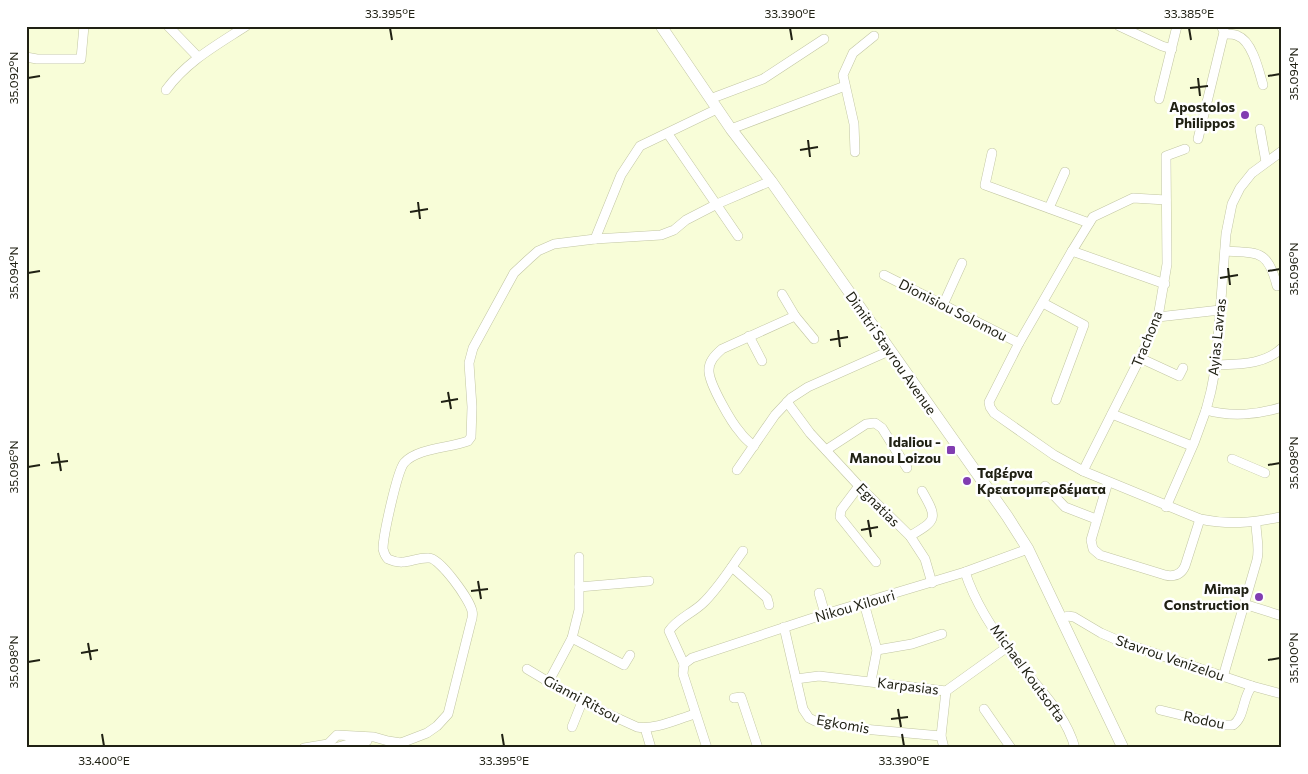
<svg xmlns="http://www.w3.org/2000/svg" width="1308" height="774" font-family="Commissioner,sans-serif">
<rect width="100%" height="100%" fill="#f8fdd8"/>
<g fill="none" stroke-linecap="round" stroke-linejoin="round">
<defs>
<g id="minor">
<polyline points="168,26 198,57"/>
<polyline points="1119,26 1162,46 1172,49"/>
<path d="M1221 26 1226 34C1230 34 1235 34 1238 36 1252 41 1259 71 1263 85"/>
<polyline points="26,57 37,59 81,59 84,26"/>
<path d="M166 90C187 61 217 45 246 26"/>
<polyline points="710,99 763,79 824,39"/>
<polyline points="1159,99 1177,26"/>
<polyline points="731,129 845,86"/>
<polyline points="1260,129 1266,162"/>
<polyline points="668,134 738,236"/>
<polyline points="1198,139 1224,32"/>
<polyline points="855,152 854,124 843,75 853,53 874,36"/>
<polyline points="992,153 985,185 1089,223"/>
<polyline points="1049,208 1065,172"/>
<polyline points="595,239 621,175 640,146 717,109"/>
<polyline points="1072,251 1093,217 1133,198 1166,200"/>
<path d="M1225 251C1259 253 1268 250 1277 286"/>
<path d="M884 275 1019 343 989 402 990 407 994 413 1054 455 1083 471 1200 519C1228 525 1252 523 1280 517"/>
<polyline points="782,294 795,316 814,339"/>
<polyline points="1043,303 1084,325 1056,400"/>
<polyline points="943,305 962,263"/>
<polyline points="1158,317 1220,310"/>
<polyline points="749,336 762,361"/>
<polyline points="1019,343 1072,251 1165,284"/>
<polyline points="1140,358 1179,376 1183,368"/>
<path d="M1216 365C1239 364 1264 365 1282 348"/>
<polyline points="787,402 810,433 859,486 910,536 925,559 932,583"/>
<path d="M1206 410C1230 417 1258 415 1282 407"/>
<polyline points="1112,414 1192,446"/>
<path d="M754 446C749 442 744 438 740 432 731 422 710 385 709 372 708 362 715 355 722 349L795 316"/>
<polyline points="826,450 866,424 875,423 882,428 907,468"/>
<polyline points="1232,459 1265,473"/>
<polyline points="737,470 775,415 791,398 808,387 889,351"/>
<polyline points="1083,471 1140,358 1158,317 1167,264 1166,156 1185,149"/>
<path d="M1108 482 1091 540 1093 549 1100 555 1165 575C1174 577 1181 575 1185 566L1200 519"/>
<polyline points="859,486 841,510 840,517 876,562"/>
<polyline points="1045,486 1065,507 1096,519"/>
<polyline points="1166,507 1194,443 1206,410 1211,391 1216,365 1226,234 1232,204 1240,188 1252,173 1282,151"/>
<path d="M910 536C937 520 938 519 922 491"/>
<polyline points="732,567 767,598 769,605"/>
<path d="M965 572C976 606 998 638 1020 665 1041 691 1066 715 1075 748"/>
<polyline points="579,587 649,581"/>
<polyline points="819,593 825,614"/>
<polyline points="864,603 877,650 871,681"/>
<polyline points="1244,604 1282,616"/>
<polyline points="1061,619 1068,616 1074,617 1101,633 1124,643 1252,686 1282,694"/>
<polyline points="784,627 803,709 809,718 815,721 863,729 941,736"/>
<polyline points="572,638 624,665 630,655"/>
<polyline points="877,650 912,644 942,634"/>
<polyline points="684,664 692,658 825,614 965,572 1028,549"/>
<path d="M684 664 669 631C677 619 691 614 702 604 718 589 730 569 743 551"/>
<polyline points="684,664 683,674 707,748"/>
<path d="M527 669 582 702 637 727C656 730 677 719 695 714"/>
<path d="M1223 677 1257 560C1260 548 1256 535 1256 523"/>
<polyline points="796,679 819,676 946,691 1006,648"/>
<polyline points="549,681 572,638 579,610 579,557"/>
<polyline points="734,698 741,697 758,748"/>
<polyline points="984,709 1011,748"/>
<path d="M1160 710 1222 725H1233C1245 717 1242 698 1252 686"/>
<polyline points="572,727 582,702"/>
<polyline points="645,728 651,748"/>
<path d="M304 748 328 744 337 735 374 737 388 741 401 743 427 733 437 726 448 714 471 622C472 619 473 614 472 611 470 600 440 558 429 558 413 557 406 567 388 559 385 556 384 553 383 549 383 536 397 472 404 463 417 448 450 448 468 441L471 437 472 407 469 363 473 348 514 273 529 259 538 251 554 244 595 239 661 235 674 230 686 220 717 204 771 181"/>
<polyline points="335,748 355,742 367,741"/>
<polyline points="944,748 941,736 946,691"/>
</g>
<polyline id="major" points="661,26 731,129 771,181 1007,516 1028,549 1123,748"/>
</defs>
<!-- minor casing -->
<use href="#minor" stroke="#c2c6a3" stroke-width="10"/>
<!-- major casing -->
<use href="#major" stroke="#c2c6a3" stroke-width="12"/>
<!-- minor -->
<use href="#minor" stroke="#fff" stroke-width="9"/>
<!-- major -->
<use href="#major" stroke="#fff" stroke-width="11"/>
</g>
<!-- ticks -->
<path fill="none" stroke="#202114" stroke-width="2" d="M390 28 392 40M790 28 792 40M1189 28 1191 40M1268 76 1280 74M28 78 40 76M1198 78 1200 96M1190 88 1208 86M808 140 810 157M800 150 818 147M418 202 420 219M410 212 428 209M1228 268 1230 285M1268 271 1280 269M28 273 40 271M1220 278 1238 275M838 330 840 347M830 340 848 337M448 392 451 409M441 402 458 399M58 453 61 471M51 463 68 461M1268 465 1280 463M28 467 40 465M868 520 871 537M861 530 878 527M478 581 481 599M471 591 488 589M88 643 91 660M81 653 98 650M1268 660 1280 658M28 662 40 660M898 709 901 727M891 719 908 717M102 734 104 746M502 734 504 746M902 734 904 746"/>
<!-- markers -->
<g fill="#813db1" stroke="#fff" stroke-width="2">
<circle cx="1245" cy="115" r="5"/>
<rect x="946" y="445" width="10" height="10" rx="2.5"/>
<circle cx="967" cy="481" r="5"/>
<circle cx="1259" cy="597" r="5"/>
</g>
<g text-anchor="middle" stroke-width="5" stroke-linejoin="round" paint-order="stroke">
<!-- poi labels -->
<g font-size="14" font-weight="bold" fill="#202114" stroke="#fff" text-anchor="end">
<text x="1235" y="112">Apostolos<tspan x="1235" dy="16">Philippos</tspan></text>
<text x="941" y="447">Idaliou -<tspan x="941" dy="16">Manou Loizou</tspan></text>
<text x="977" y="478" text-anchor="start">Ταβέρνα<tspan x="977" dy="16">Κρεατομπερδέματα</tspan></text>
<text x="1249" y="594">Mimap<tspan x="1249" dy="16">Construction</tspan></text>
</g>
<!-- street labels -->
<g font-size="14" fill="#202114" stroke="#fff">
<text transform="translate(953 310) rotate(27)" y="5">Dionisiou Solomou</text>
<text transform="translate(1217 337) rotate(-84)" y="5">Ayias Lavras</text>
<text transform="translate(1147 339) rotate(-68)" y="5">Trachona</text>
<text transform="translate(891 353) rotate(55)" y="5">Dimitri Stavrou Avenue</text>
<text transform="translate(878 505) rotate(45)" y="5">Egnatias</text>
<text transform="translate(855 606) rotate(-16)" y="5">Nikou Xilouri</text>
<text transform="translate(1170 658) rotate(19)" y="5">Stavrou Venizelou</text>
<text transform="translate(1028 673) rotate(54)" y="5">Michael Koutsofta</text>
<text transform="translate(908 686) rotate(7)" y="5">Karpasias</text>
<text transform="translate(582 699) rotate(28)" y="5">Gianni Ritsou</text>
<text transform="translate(1204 720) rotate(12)" y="5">Rodou</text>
<text transform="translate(843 724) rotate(10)" y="5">Egkomis</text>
</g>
</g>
<!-- border -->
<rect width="1308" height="774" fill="none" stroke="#ffffff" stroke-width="55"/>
<rect x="28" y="28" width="1252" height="718" fill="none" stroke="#202114" stroke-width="2"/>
<g font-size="12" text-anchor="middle" fill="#202114">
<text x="390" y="18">33.395°E</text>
<text x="790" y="18">33.390°E</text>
<text x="1189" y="18">33.385°E</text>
<text transform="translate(1294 74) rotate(-90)" y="4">35.094°N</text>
<text transform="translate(14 78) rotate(-90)" y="4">35.092°N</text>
<text transform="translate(1294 269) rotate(-90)" y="4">35.096°N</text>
<text transform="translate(14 273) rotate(-90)" y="4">35.094°N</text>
<text transform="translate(1294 463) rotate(-90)" y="4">35.098°N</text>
<text transform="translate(14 467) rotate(-90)" y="4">35.096°N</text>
<text transform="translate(1294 658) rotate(-90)" y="4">35.100°N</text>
<text transform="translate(14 662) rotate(-90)" y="4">35.098°N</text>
<text x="104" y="765">33.400°E</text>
<text x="504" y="765">33.395°E</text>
<text x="904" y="765">33.390°E</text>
</g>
</svg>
